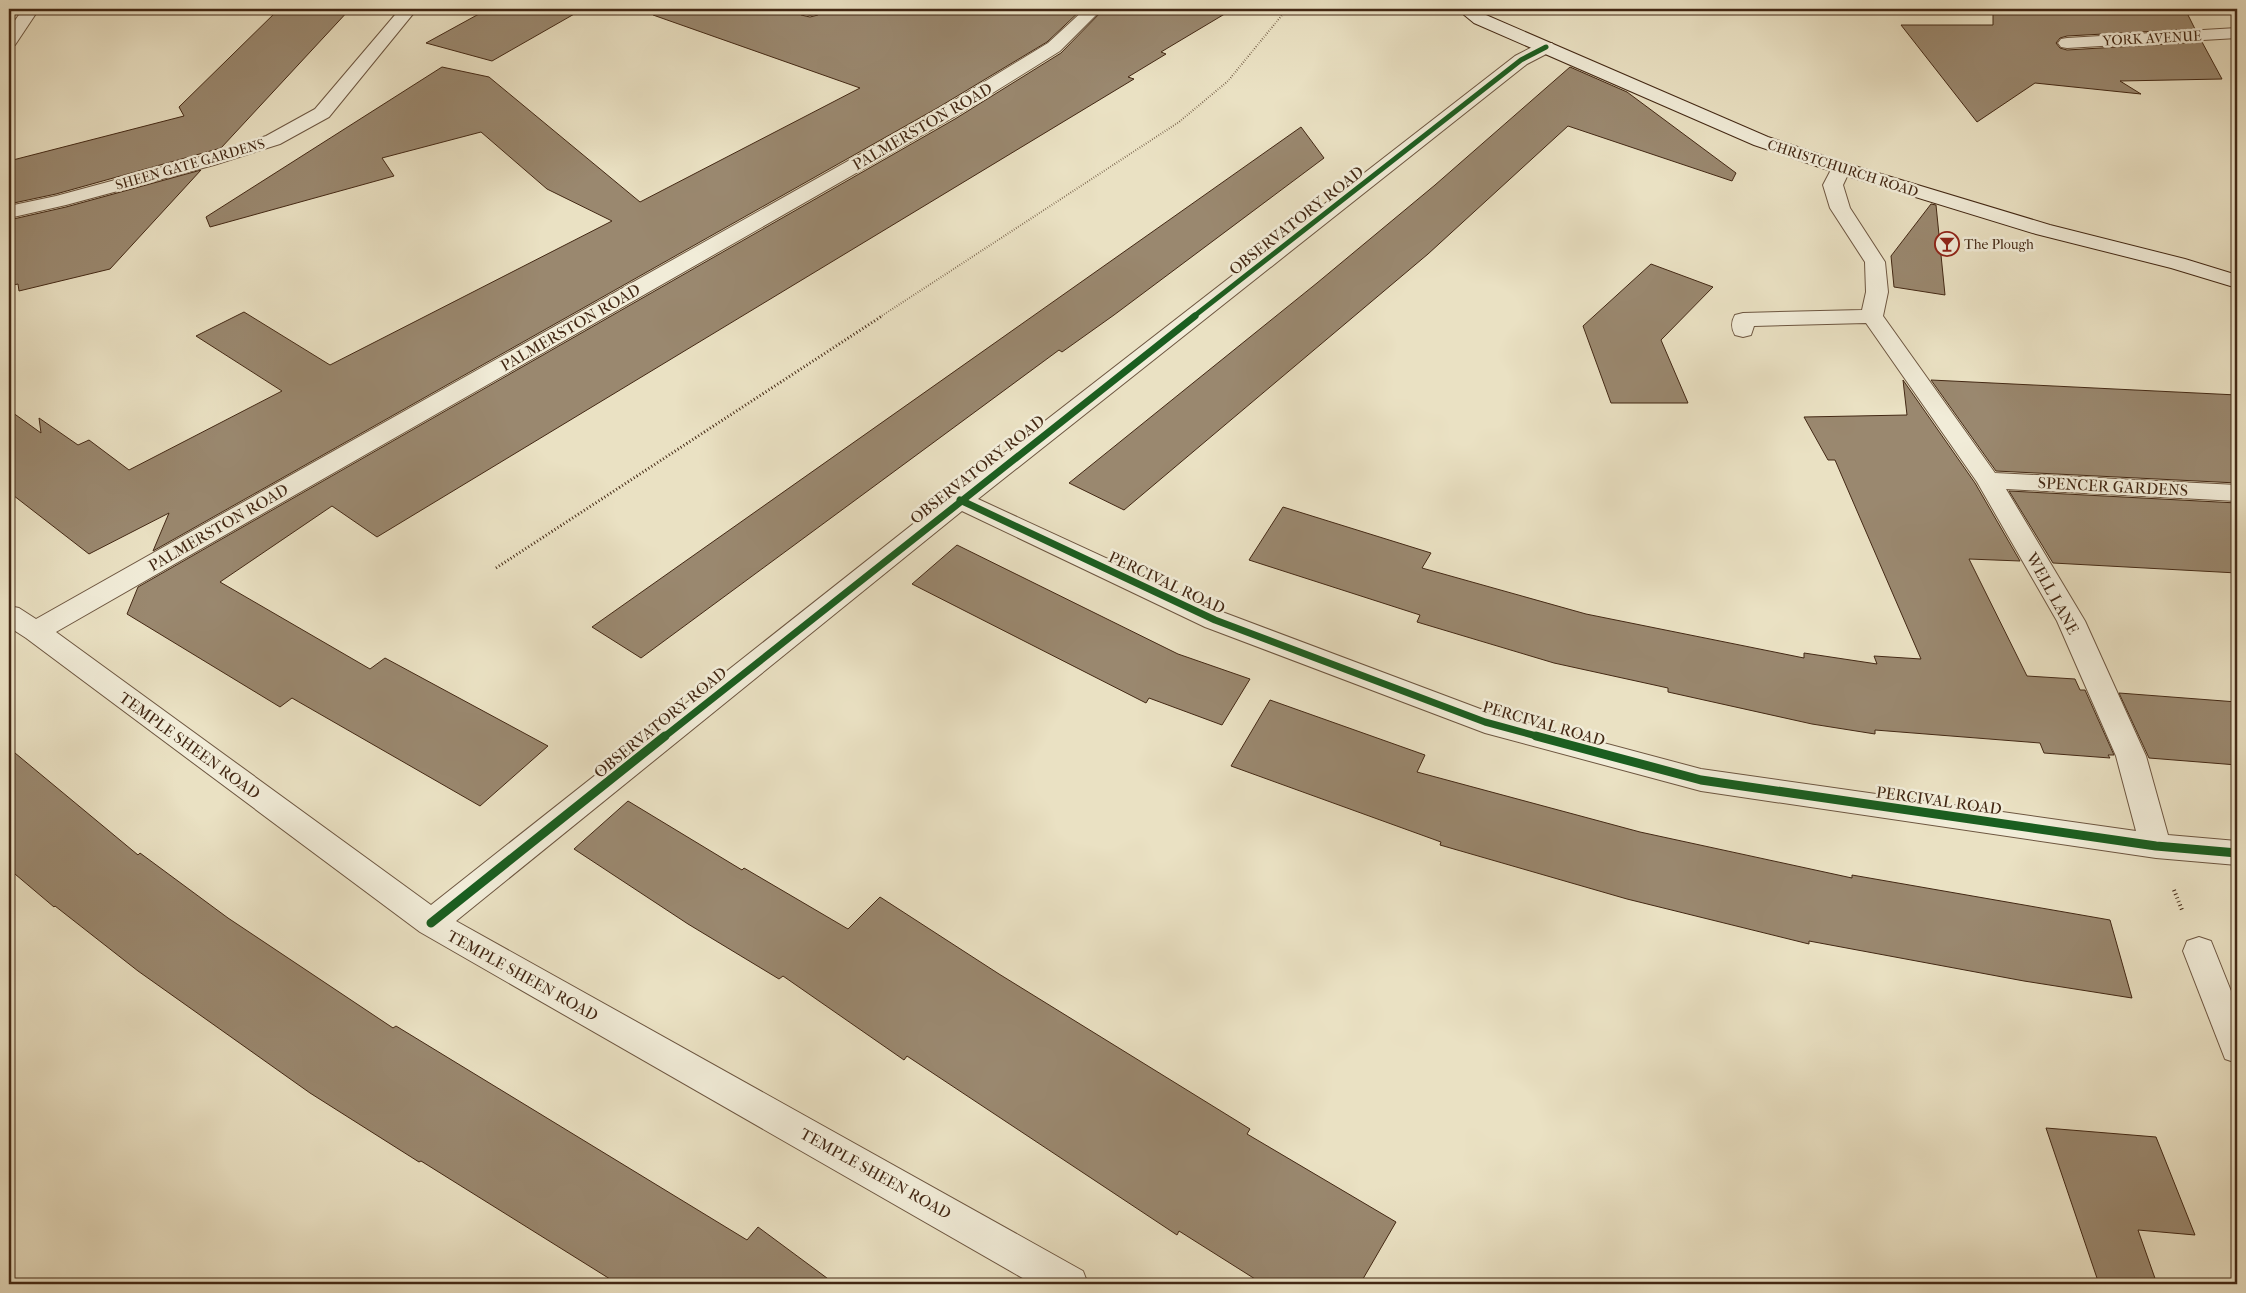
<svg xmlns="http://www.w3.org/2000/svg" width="2246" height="1293" font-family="'IM FELL French Canon',serif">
<rect width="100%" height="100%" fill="#eae1c3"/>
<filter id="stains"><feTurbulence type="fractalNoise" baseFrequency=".004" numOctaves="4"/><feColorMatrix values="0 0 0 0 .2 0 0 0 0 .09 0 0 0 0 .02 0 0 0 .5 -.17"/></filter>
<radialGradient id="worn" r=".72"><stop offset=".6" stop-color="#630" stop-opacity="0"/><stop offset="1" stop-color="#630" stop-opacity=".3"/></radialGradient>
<!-- building -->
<g fill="#9a886f" stroke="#432814">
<polygon points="279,9 350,9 221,148 56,194 9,204 9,161 184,116 179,107"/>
<polygon points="488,9 583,9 492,61 426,43"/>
<polygon points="655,9 797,9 801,15 810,17 818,15 819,9 1082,9 1047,42 939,107 153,551 169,513 89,554 9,492 9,410 41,433 39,418 78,445 89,440 129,470 282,391 196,336 244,312 330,365 612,221 547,189 481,132 382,158 394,176 210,227 206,217 442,67 489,77 640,202 860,88 653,15"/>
<polygon points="1104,9 1233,9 1161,52 1166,54 1128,77 1134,79 377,537 332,506 220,582 370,669 385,658 548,746 480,806 292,698 280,707 127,614 138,587 955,119 1061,53"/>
<polygon points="1993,9 2185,9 2195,29 2067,36 2060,38 2056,43 2060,48 2067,50 2202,42 2222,79 2120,81 2141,94 2035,83 1977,122 1901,25 1993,25"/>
<polygon points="1570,67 1627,92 1736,173 1732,181 1568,126 1428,254 1124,510 1069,483 1317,283 1435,185"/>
<polygon points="1301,127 1324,158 1114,315 1062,352 1059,350 641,658 592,627"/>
<polygon points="201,170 110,269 19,291 18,284 9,286 9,220 66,207"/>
<polygon points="1931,204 1936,205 1945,295 1894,287 1891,256"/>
<polygon points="1651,264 1713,287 1661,340 1688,403 1611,403 1583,326"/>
<polygon points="1903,380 1975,483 2020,561 1969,559 2027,676 2075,679 2080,690 2085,690 2114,755 2108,755 2110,758 2044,753 2040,743 1875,730 1875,734 1812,724 1668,692 1668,688 1554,663 1417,622 1420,615 1249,560 1283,507 1431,553 1422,568 1586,614 1804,658 1804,653 1877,664 1874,656 1921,659 1835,460 1828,460 1804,417 1907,415"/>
<polygon points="1931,380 2237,395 2237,483 1996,471"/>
<polygon points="2009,491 2237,503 2237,573 2053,563"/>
<polygon points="957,545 1178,654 1250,679 1222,725 1149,698 1146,703 912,584"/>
<polygon points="2119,693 2237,702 2237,765 2149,758"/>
<polygon points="1270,700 1425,755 1417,772 1640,832 1852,878 1852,875 2110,920 2132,998 2024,981 1809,941 1809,944 1627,899 1440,845 1441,842 1231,766"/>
<polygon points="9,748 138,855 140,853 228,918 393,1028 396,1026 747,1240 758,1227 835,1284 618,1284 421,1161 419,1162 310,1093 138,971 55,906 54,907 9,869"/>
<polygon points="628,801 742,870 744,868 848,929 880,897 999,974 1250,1129 1247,1134 1396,1222 1360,1284 1263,1284 1179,1231 1177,1235 907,1056 904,1060 783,976 779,979 688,924 574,849"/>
<polygon points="2046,1128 2156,1137 2195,1235 2138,1230 2157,1284 2099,1284"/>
</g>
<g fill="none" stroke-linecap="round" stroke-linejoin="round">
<defs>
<g id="lane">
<polygon points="23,9 39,9 15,45 9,46 9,29"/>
<polygon points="157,9 174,9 172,13 159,13"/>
</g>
<g id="street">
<polygon points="400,9 417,9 329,117 280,144 214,165 66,205 9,218 9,206 56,196 200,157 266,136 315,109"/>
<polygon points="799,9 817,9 818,10 816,14 810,15 801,13"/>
<path d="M1085 9H1102L1060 51 954 117 56 632 431 905 951 494 1515 56 1540 43H1552L1555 47 1552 51 1527 64 978 499 1225 613 1491 713 1701 769 2136 831 2116 756 2057 621 1977 482 1866 323 1754 326 1751 335 1743 337 1735 335C1731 328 1731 322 1735 315L1743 313 1862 310 1866 292 1865 262 1830 208 1823 185 1834 164 1841 162 1848 164 1851 168 1843 185 1850 208 1885 262 1888 292 1883 316 1995 473 2237 485V501L2006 489 2085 621 2146 756 2168 835 2237 841V865L2156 858 1701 791 1485 733 1205 627 962 511 456 921 1083 1271 1088 1284H1033L420 932 26 638 9 627V606L19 608 36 619 940 109 1048 43Z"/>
<polygon points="2237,28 2237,38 2067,48 2061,47 2058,43 2061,39 2067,38"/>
<polygon points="2199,937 2211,941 2237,1006 2237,1063 2225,1059 2183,951 2187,941"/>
</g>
<polygon id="secondary" points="1457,9 1476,9 1486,15 1768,137 1848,164 2050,225 2185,259 2237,275 2237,288 2171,268 2036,234 1834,172 1754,145 1474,23"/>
</defs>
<!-- lane casing -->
<use href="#lane" stroke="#6d5640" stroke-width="2"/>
<!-- street casing -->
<use href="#street" stroke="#6d5640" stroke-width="2"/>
<!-- secondary casing -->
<use href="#secondary" stroke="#432814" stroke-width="2"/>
<!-- path-far2 -->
<polyline stroke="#432814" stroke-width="2" stroke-dasharray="0.5 2" stroke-linecap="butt" points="880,317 1179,122 1228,81 1287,9"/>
<!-- path-far1 -->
<polyline stroke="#432814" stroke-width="3" stroke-dasharray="1 2.5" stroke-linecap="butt" points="496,568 882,316"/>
<!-- path -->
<polyline stroke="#432814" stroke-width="4" stroke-dasharray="1 3" stroke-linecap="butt" points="2174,890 2182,910"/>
<!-- lane -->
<use href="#lane" fill="#f1ecd8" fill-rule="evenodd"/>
<!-- street -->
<use href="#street" fill="#f1ecd8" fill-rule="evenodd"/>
<!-- secondary -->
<use href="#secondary" fill="#f1ecd8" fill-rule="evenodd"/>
<defs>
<polyline id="cycleway-far2" points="1193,317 1521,60 1546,47"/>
<g id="cycleway-far1">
<polyline points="960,500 1215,620 1485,722 1540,737"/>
<polyline points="664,737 1195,316"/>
</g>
<g id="cycleway">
<polyline points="1536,736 1701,780 2156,846 2237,853"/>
<polyline points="431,923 665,736"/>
</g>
</defs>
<!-- cycleway-far2 casing -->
<use href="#cycleway-far2" stroke="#f1ecd8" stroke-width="7"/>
<!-- cycleway-far1 casing -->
<use href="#cycleway-far1" stroke="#f1ecd8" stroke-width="10"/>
<!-- cycleway casing -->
<use href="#cycleway" stroke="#f1ecd8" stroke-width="12"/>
<!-- cycleway-far2 -->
<use href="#cycleway-far2" stroke="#1b5e20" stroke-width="5"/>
<!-- cycleway-far1 -->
<use href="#cycleway-far1" stroke="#1b5e20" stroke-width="7"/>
<!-- cycleway -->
<use href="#cycleway" stroke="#1b5e20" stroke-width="9"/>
</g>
<!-- icons -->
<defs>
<symbol id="bar-ring" viewBox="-11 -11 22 22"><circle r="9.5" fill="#f1ecd8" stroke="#8f2418" stroke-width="1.5"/><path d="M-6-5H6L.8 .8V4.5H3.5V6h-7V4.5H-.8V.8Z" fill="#8f2418"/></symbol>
</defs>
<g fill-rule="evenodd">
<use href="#bar-ring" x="1933" y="230" width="28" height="28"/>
</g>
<g text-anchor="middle" stroke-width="5" stroke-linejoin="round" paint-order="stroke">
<!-- far-street labels -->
<g font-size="14" fill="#432814" stroke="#f1ecd8">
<text transform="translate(2152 38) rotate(-3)" y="5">YORK AVENUE</text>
<text transform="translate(190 164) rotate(-16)" y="5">SHEEN GATE GARDENS</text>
<text transform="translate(1843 168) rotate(18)" y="5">CHRISTCHURCH ROAD</text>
</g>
<!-- far-poi labels -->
<g font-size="14" fill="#432814" stroke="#f1ecd8" text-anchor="start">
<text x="1964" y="249">The Plough</text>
</g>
<!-- street labels -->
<g font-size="16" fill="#432814" stroke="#f1ecd8">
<text transform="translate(922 126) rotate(-30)" y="6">PALMERSTON ROAD</text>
<text transform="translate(1296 220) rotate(-38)" y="6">OBSERVATORY ROAD</text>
<text transform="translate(570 327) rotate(-30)" y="6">PALMERSTON ROAD</text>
<text transform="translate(977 469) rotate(-38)" y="6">OBSERVATORY ROAD</text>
<text transform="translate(2113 486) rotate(3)" y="6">SPENCER GARDENS</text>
<text transform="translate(218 527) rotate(-30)" y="6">PALMERSTON ROAD</text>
<text transform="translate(1167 582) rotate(25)" y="6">PERCIVAL ROAD</text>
<text transform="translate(2053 593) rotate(61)" y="6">WELL LANE</text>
<text transform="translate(660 722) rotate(-39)" y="6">OBSERVATORY ROAD</text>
<text transform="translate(1544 723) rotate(16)" y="6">PERCIVAL ROAD</text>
<text transform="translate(190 745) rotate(36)" y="6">TEMPLE SHEEN ROAD</text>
<text transform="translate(1939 800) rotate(8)" y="6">PERCIVAL ROAD</text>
<text transform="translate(523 975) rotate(29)" y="6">TEMPLE SHEEN ROAD</text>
<text transform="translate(876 1173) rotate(29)" y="6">TEMPLE SHEEN ROAD</text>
</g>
</g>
<!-- margin -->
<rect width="2246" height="1293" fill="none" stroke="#eae1c3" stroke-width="30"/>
<rect x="10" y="10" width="2226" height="1273" fill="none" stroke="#432814" stroke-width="2.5"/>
<rect x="15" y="15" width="2216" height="1263" fill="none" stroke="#432814"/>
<rect width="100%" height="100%" filter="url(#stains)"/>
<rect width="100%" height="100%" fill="url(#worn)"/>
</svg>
